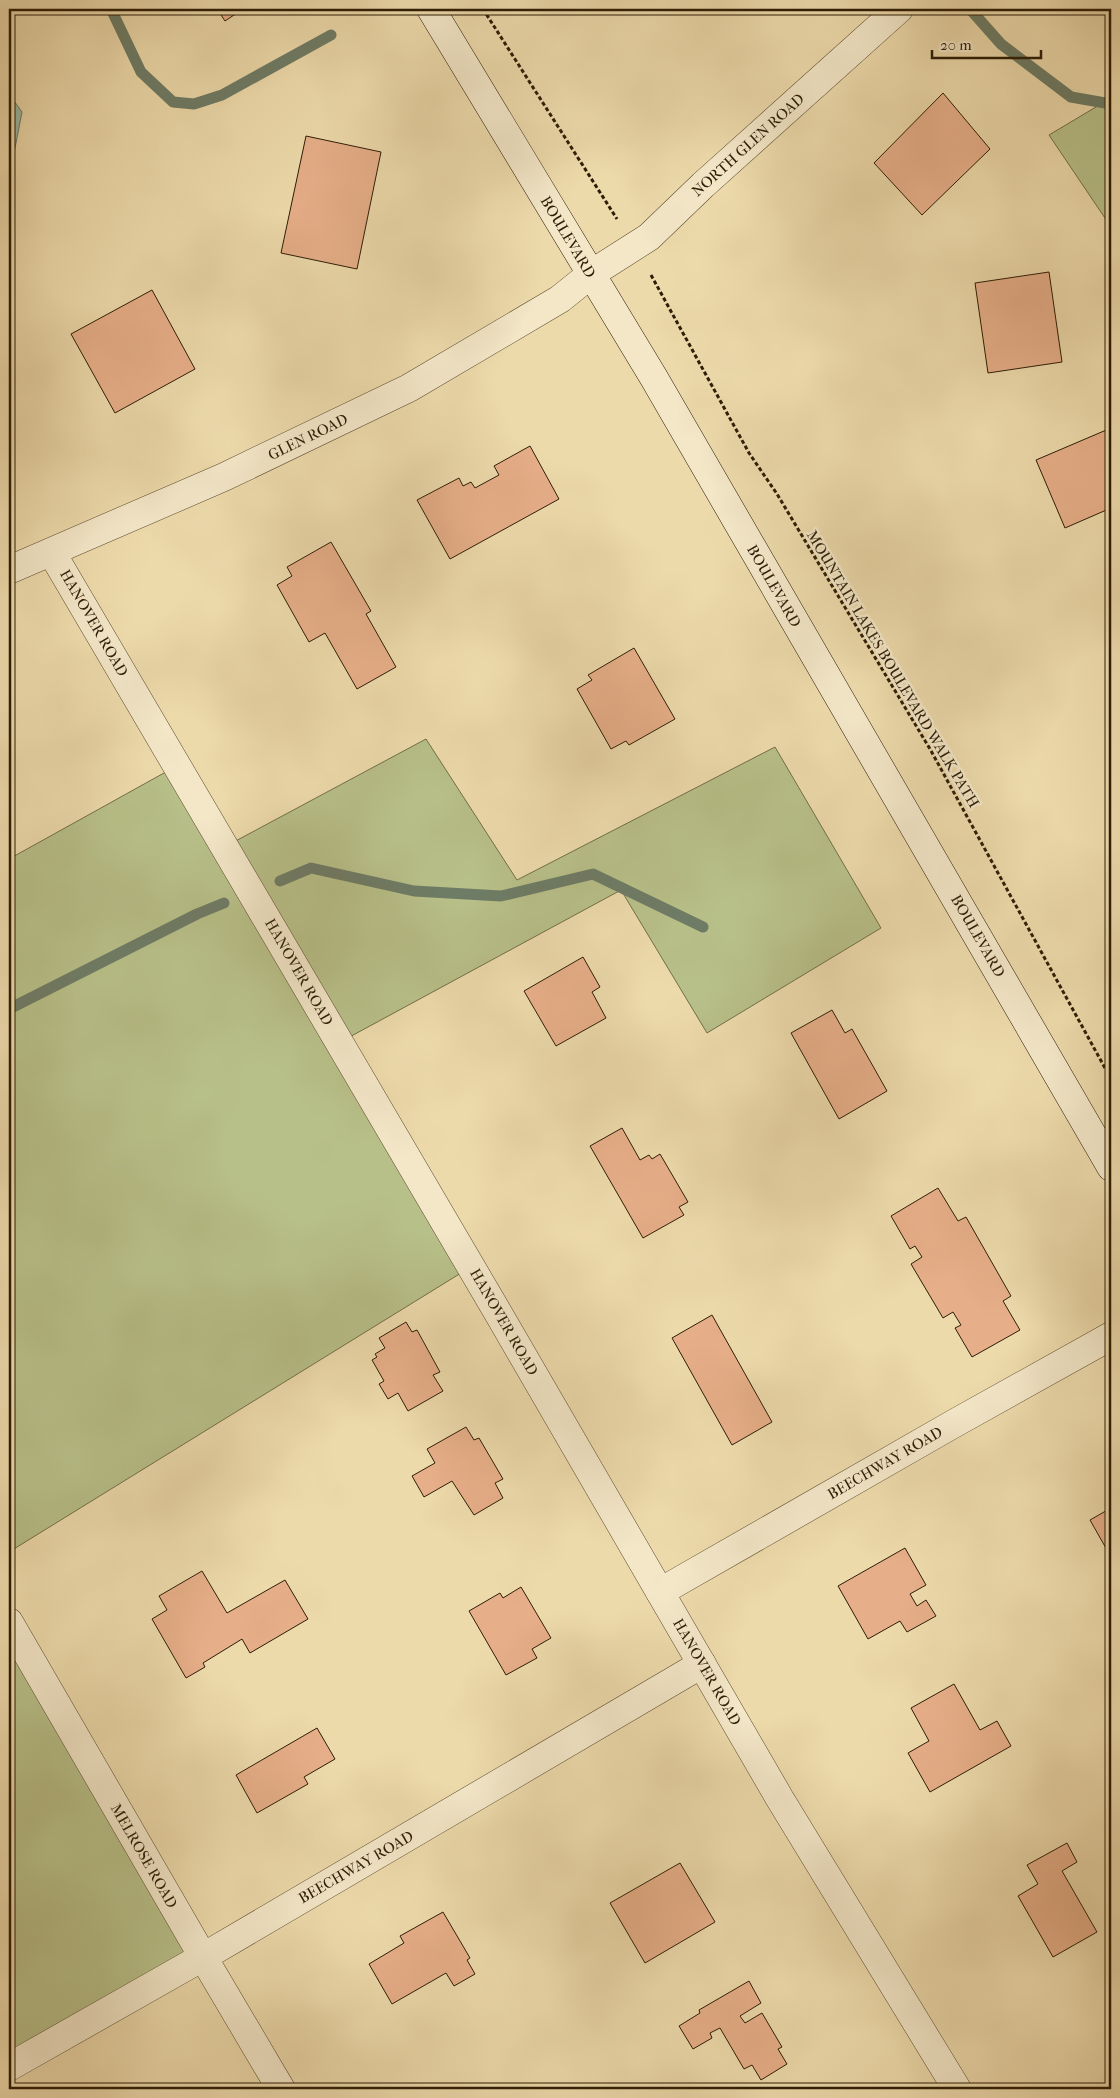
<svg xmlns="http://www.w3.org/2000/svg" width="1120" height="2098" font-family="'IM FELL French Canon',serif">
<rect width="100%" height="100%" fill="#eddaab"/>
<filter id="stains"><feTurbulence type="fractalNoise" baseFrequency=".004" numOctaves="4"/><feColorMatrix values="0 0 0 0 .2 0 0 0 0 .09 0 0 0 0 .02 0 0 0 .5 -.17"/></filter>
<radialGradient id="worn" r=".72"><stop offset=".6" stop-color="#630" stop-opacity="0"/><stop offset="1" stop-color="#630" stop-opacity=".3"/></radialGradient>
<!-- green -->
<g fill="#b8c089" stroke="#726e48">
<polygon points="1111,98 1111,227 1049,135"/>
<polygon points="426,739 517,880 775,747 881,928 707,1033 621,890 344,1040 474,1265 9,1552 9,859 182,763 230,844"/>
<polygon points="9,1623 196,1957 9,2066"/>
</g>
<!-- water -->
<polygon fill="#9abba6" stroke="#6e7c66" points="9,94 22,112 9,179"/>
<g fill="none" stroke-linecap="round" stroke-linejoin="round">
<!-- stream -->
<g stroke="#6e7c66" stroke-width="11">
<polyline points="111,9 141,72 173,102 194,104 222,95 331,35"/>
<polyline points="970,9 1001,44 1071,97 1111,104"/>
<polyline points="280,881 311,868 414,891 501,896 593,874 703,927"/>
<polyline points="9,1009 197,914 224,903"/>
</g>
</g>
<!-- building -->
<g fill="#e7af89" stroke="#2d1d06">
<polygon points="217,9 243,9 225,21"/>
<polygon points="943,93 990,149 922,215 874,163"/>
<polygon points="306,136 381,152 357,269 281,253"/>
<polygon points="1049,272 1062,362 988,373 975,283"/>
<polygon points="152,290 195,369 115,413 71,334"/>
<polygon points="1111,428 1111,508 1065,528 1036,460"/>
<polygon points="530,446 559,499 450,559 417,500 459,478 463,486 471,482 475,488 499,475 494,466"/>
<polygon points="331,542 371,611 366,614 396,667 357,689 325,633 309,642 277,585 292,576 287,567"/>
<polygon points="634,648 675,719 629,745 626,741 611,749 577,689 592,680 588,675"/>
<polygon points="583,957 600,987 592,992 606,1018 556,1046 524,991"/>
<polygon points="832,1010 845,1033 852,1029 887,1091 839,1119 791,1033"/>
<polygon points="622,1128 640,1160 649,1155 652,1159 660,1154 688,1202 679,1207 684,1215 643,1238 590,1146"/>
<polygon points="938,1188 958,1221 966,1217 1011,1296 1003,1301 1020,1330 972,1357 955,1328 961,1325 953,1312 943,1318 911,1264 922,1257 915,1246 910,1249 891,1216"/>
<polygon points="712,1315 772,1422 732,1445 672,1338"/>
<polygon points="406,1322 412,1332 417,1330 440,1372 433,1375 443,1391 408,1411 398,1393 388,1399 379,1384 384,1381 372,1360 377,1357 375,1354 385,1348 379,1338"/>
<polygon points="466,1427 474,1440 479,1438 503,1479 495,1483 503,1498 474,1515 452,1481 424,1497 412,1476 435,1463 427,1449"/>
<polygon points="1111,1508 1111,1557 1090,1520"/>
<polygon points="905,1548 926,1585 910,1594 917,1606 926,1600 936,1616 907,1632 900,1621 868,1639 838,1586"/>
<polygon points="202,1571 227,1613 285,1580 308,1619 250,1653 242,1639 203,1663 205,1667 186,1678 152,1619 167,1610 159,1596"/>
<polygon points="521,1587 551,1638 532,1649 537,1658 506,1675 469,1611 500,1593 503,1598"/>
<polygon points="954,1684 980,1730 997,1721 1011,1746 930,1792 908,1753 929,1741 911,1708"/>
<polygon points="317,1728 335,1759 304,1777 308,1784 257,1813 236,1775"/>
<polygon points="1067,1843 1077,1862 1062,1871 1097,1932 1053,1957 1018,1896 1038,1884 1027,1865"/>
<polygon points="680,1863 715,1922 645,1963 610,1903"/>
<polygon points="443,1912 470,1958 467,1960 475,1974 454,1986 446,1973 392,2004 369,1964 404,1943 400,1936"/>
<polygon points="749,1981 761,2003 740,2016 745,2023 762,2013 782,2047 778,2049 787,2064 761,2080 752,2065 744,2069 720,2028 710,2033 712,2038 693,2049 679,2026 700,2013 699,2010"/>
</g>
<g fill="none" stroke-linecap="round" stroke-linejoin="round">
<defs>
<g id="minor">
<polyline points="52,553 501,1318 780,1799 957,2089"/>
<polyline points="9,570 224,477 409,388 560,299 591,274 649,237 703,185 899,9"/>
<polyline points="660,1592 955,1423 1111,1336"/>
<polyline points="9,1622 203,1957 281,2089"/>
<polyline points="9,2067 203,1957 702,1664"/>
</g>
<polyline id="secondary" points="431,9 654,378 1111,1167"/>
</defs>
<!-- minor casing -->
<use href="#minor" stroke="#5d4c2f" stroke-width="29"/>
<!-- secondary casing -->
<use href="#secondary" stroke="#2d1d06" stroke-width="29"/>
<!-- path -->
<g stroke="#2d1d06" stroke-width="3" stroke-dasharray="4 2.5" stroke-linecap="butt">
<polyline points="483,9 617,219"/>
<polyline points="651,275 749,453 777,494 930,749 1111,1079"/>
</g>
<!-- minor -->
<use href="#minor" stroke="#f3e7c8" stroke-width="28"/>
<!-- secondary -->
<use href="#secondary" stroke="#f3e7c8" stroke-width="28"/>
</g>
<g text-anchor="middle" stroke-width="5" stroke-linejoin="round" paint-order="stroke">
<!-- street labels -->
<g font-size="15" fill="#2d1d06" stroke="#f3e7c8">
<text transform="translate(748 145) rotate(-42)" y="5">NORTH GLEN ROAD</text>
<text transform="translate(568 237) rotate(59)" y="5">BOULEVARD</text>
<text transform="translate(308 437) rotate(-26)" y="5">GLEN ROAD</text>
<text transform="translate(774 586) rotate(60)" y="5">BOULEVARD</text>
<text transform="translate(94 623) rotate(60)" y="5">HANOVER ROAD</text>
<text transform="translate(893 669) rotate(59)" y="5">MOUNTAIN LAKES BOULEVARD WALK PATH</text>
<text transform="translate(978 936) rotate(60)" y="5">BOULEVARD</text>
<text transform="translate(299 972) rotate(60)" y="5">HANOVER ROAD</text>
<text transform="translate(504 1322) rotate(60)" y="5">HANOVER ROAD</text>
<text transform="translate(885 1463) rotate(-30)" y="5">BEECHWAY ROAD</text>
<text transform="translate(707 1672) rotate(60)" y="5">HANOVER ROAD</text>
<text transform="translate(144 1856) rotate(60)" y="5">MELROSE ROAD</text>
<text transform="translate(356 1867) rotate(-30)" y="5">BEECHWAY ROAD</text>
</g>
</g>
<!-- margin -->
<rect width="1120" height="2098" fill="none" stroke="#eddaab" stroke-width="30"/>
<rect x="10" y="10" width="1100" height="2078" fill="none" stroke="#2d1d06" stroke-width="2.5"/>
<rect x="15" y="15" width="1090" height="2068" fill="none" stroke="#2d1d06"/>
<!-- scale -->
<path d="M932 50v8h109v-8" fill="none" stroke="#2d1d06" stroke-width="2.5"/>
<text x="940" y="50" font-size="15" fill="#2d1d06" stroke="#f3e7c8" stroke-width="4" paint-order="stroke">20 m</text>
<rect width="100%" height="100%" filter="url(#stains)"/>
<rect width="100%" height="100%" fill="url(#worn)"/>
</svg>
